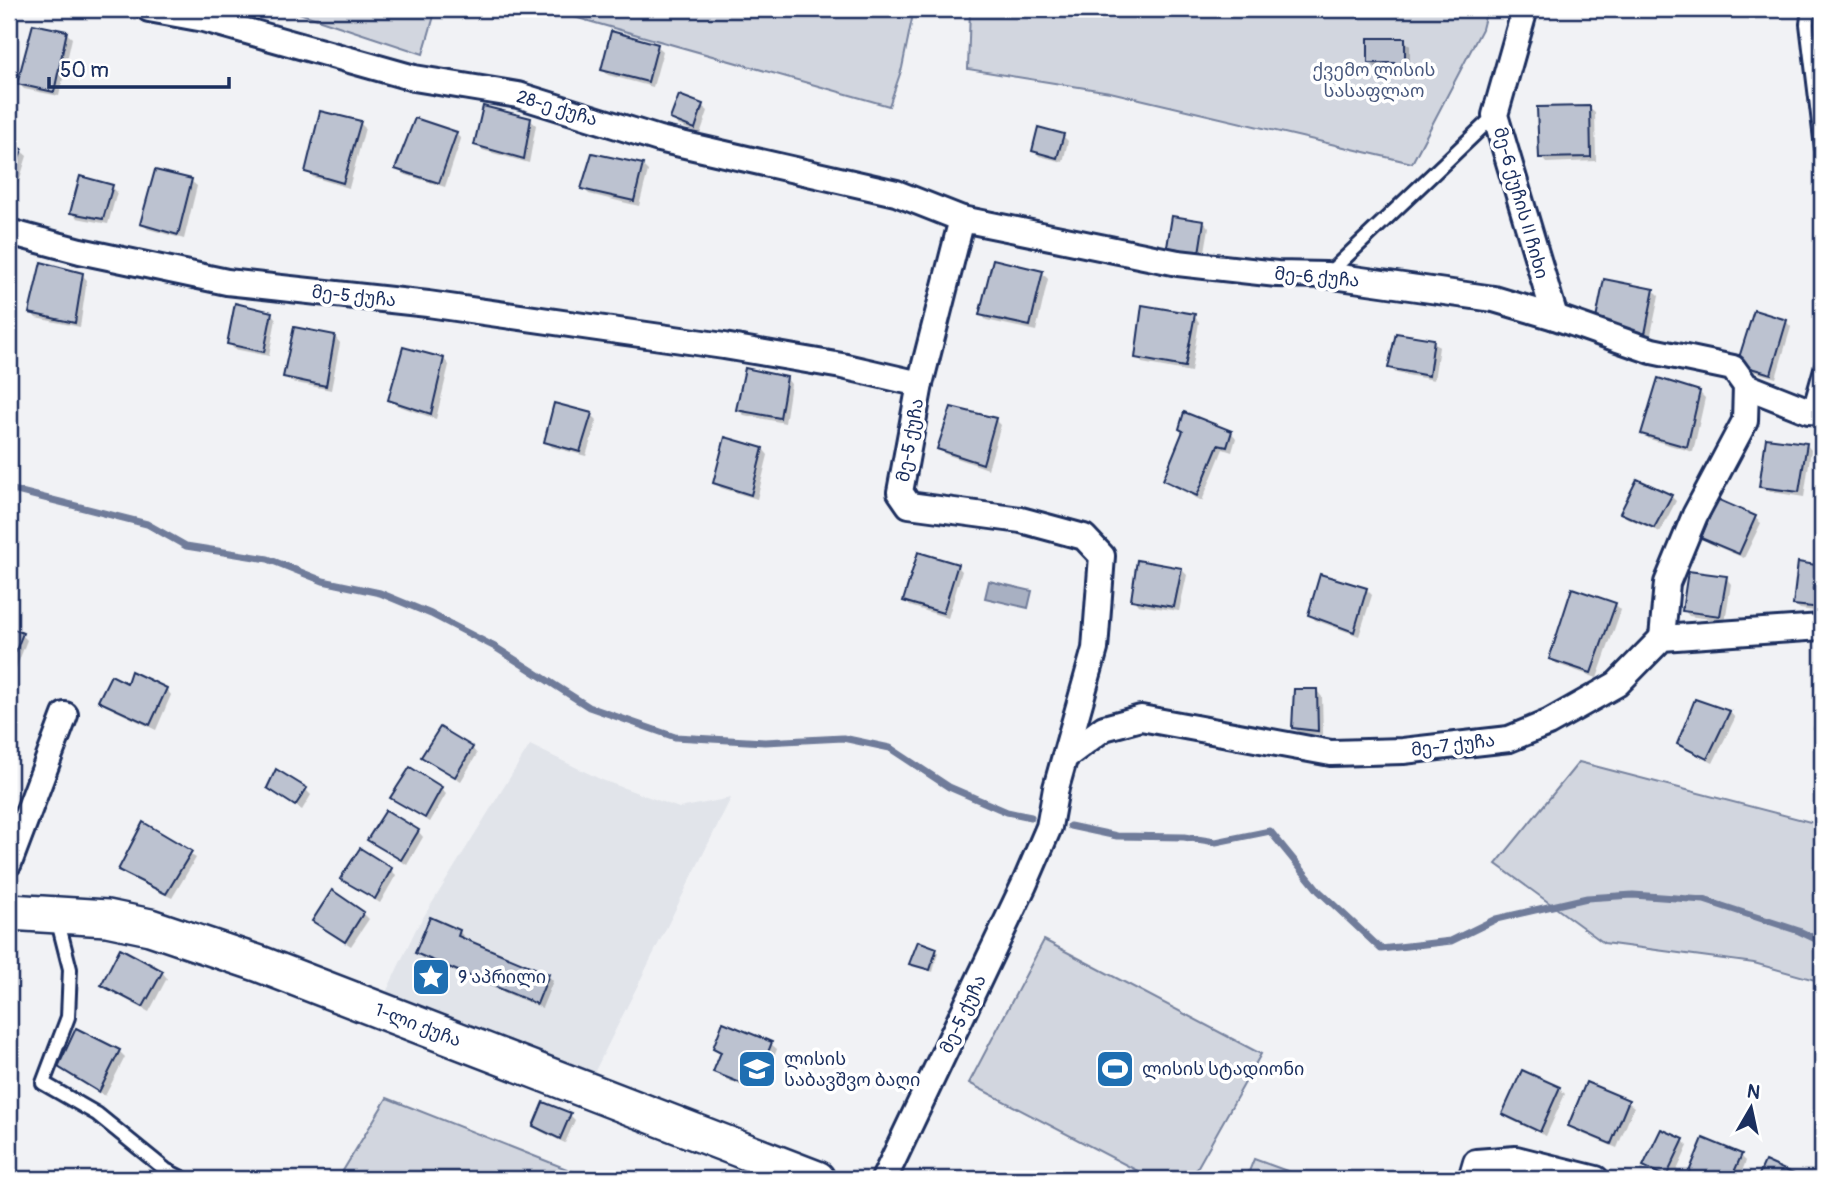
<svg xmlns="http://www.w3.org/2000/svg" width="1831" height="1188" font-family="Pangolin,'Noto Sans Georgian',sans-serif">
<rect width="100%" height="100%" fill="#f1f2f5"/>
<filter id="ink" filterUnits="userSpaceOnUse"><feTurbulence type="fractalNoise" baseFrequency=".0143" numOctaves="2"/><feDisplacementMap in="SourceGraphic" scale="14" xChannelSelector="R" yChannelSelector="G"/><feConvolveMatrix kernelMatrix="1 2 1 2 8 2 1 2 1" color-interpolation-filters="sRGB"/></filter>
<g filter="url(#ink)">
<!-- built -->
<polygon fill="#e1e4ea" points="530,745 602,780 679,808 731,798 591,1079 383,999 416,929"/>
<!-- green -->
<g fill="#d2d6df" stroke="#76829e" stroke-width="2">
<polygon points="287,9 436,9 423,54"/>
<polygon points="546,9 914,9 902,68 889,106"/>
<polygon points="970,9 1487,9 1482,29 1412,163 1110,92 968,69"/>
<polygon points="1579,762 1822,825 1822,982 1754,963 1604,943 1496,864"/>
<polygon points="1044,940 1261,1054 1191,1179 1153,1179 969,1083"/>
<polygon points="387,1098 592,1179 338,1179"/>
<polygon points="1254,1159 1309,1179 1246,1179"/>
</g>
<!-- water -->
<polygon fill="#a8b0c2" stroke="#707c9a" stroke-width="2" points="989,581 1032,591 1028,608 985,598"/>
<!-- shadow -->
<g fill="#0003">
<polygon points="66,33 72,38 59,96 24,89 19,84"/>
<polygon points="1405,40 1410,46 1410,67 1376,68 1370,62"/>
<polygon points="657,46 663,51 653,87 608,75 603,70"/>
<polygon points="702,106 708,111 700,134 678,125 672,119"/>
<polygon points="1589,108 1595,113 1596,161 1546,163 1541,157"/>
<polygon points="530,120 536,125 529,163 482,150 476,144"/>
<polygon points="360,123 365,128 349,188 313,177 307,172"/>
<polygon points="456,134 461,139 445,187 403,174 397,169"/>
<polygon points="1063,136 1068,141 1063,162 1039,156 1034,150"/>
<polygon points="9,147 21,151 27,156 11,207 9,206"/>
<polygon points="642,165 648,171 639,206 589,194 583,188"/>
<polygon points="191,181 197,186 184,239 148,229 142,224"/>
<polygon points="112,187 117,192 108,224 77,218 72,212"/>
<polygon points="1204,222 1209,228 1204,257 1174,251 1169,246"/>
<polygon points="1042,273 1048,279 1036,331 986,320 981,314"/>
<polygon points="82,275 87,280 80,327 36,318 31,312"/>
<polygon points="1653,290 1659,296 1650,339 1602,329"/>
<polygon points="271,313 276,319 269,356 234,349 229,343"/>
<polygon points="1194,316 1199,322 1191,372 1142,363 1137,357"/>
<polygon points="1786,321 1791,327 1776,378 1745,369"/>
<polygon points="335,337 340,343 331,390 291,382 285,377"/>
<polygon points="1433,341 1439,347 1434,380 1396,373 1390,368"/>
<polygon points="444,359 449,365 436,419 396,405 390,400"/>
<polygon points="786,378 791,384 785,423 744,415 738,410"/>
<polygon points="1699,392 1705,398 1693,452 1649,439 1643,433"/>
<polygon points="953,409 996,420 1001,425 988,469 945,454 939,449"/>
<polygon points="591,414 597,420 586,456 552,447 546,441"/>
<polygon points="1231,432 1236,438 1232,452 1223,449 1202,501 1171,485 1165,480"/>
<polygon points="1806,444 1811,450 1804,497 1766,491 1761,486"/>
<polygon points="763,449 768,455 757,499 721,488 715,482"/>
<polygon points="1671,496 1676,501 1660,532 1627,518 1622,513"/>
<polygon points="1718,502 1755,518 1761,523 1744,558 1709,543 1703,538"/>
<polygon points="1800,564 1822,567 1822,612 1800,609 1794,604"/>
<polygon points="957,566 962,571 948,618 910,606 905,601"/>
<polygon points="1181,569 1187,575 1179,611 1138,605 1133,599"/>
<polygon points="1726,578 1731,584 1725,621 1689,616 1684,610"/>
<polygon points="1366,589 1372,595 1359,636 1315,620 1310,614"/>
<polygon points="1615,604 1621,610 1597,678 1557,664 1551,658"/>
<polygon points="9,629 22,635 27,640 10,684"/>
<polygon points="166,689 171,695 156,730 106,706 100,701"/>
<polygon points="1317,691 1322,697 1323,735 1299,733 1294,727"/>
<polygon points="1696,702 1730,712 1735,718 1713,763 1685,749 1679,743"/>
<polygon points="472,748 477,754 461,781 423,757"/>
<polygon points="269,788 306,790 311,795 302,810"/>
<polygon points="441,789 446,794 430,822 392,797"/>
<polygon points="143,824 196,858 172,898 125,875 120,870"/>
<polygon points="418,831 423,837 407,865 369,840"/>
<polygon points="391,870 396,875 380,903 342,878"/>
<polygon points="363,913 369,919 351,946 320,926"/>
<polygon points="459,931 464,937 463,940 548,975 553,981 542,1008 422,958 417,953"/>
<polygon points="936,949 938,952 933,972 911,963"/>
<polygon points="162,972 167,978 149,1012 109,990 104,984"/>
<polygon points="724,1025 771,1044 777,1049 764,1083 753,1079 749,1089 721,1077 715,1072 722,1054 715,1048"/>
<polygon points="119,1051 125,1057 105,1096 60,1067"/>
<polygon points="1587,1085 1628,1102 1634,1107 1617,1148 1576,1131 1570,1126"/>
<polygon points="1559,1088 1565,1094 1546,1136 1509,1119 1504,1114"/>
<polygon points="570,1115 575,1120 565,1143 540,1131 535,1125"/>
<polygon points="1683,1141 1688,1146 1673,1179 1651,1171 1645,1166"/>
<polygon points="1704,1141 1741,1156 1746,1161 1739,1179 1688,1179"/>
</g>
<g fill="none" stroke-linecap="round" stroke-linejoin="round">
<!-- stream -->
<g stroke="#707c9a" stroke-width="7">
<polyline points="9,489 147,524 186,546 268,559 323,581 380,593 431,614 495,647 589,707 675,737 765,742 843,738 890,748 949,787 1007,812 1031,817"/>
<polyline points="1070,826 1117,836 1184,837 1216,842 1270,831 1319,891 1381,949 1451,941 1496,919 1587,898 1633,895 1704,900 1799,931 1822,942"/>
</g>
</g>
<!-- building -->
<g fill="#bcc2d0" stroke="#1b2f5e" stroke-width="2">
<polygon points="33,24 67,31 54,92 17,84"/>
<polygon points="611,31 658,44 648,82 601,70"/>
<rect x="1368" y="38" width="37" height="25"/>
<polygon points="679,95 703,104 695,129 670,119"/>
<polygon points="483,106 531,118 524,159 474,145"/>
<polygon points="1590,106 1591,157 1539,158 1537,107"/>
<polygon points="320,111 361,121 343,183 305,172"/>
<polygon points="415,118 457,132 439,183 395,169"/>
<polygon points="1038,127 1064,134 1057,158 1032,151"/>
<polygon points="9,145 22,149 9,191"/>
<polygon points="592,153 643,164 634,201 581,189"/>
<polygon points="155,170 192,179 178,235 140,224"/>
<polygon points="80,176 113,185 103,219 70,213"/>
<polygon points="1172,216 1204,221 1199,253 1167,247"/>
<polygon points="993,259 1043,271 1030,326 979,315"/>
<polygon points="41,262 83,273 75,323 29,313"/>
<polygon points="1604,279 1654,289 1645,334 1595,324"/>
<polygon points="235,303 272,312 264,352 227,344"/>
<polygon points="1142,305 1195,314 1185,367 1135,358"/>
<polygon points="1754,310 1787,320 1771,374 1737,364"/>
<polygon points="294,327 335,335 326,386 283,377"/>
<polygon points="1396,333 1434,339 1429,376 1388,368"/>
<polygon points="403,347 444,358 431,414 388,400"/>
<polygon points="745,368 787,377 780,418 736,410"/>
<polygon points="1658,378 1700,391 1687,447 1641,434"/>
<polygon points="554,403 592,413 580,452 544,442"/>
<polygon points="951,407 996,418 983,464 937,449"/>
<polygon points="1184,412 1232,431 1227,447 1218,445 1197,496 1163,480 1183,431 1179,429"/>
<polygon points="725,437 763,448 751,495 713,483"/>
<polygon points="1766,438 1807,443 1799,492 1759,487"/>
<polygon points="1637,479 1672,495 1654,528 1620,513"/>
<polygon points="1717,499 1756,516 1739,554 1701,538"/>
<polygon points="918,552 958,564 943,613 903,601"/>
<polygon points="1137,560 1182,568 1174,607 1131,600"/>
<polygon points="1798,562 1822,566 1822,608 1793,605"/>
<polygon points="1688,571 1727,576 1720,616 1682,611"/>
<polygon points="1320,574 1367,588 1354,632 1308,615"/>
<polygon points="1572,588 1616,603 1591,673 1549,659"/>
<polygon points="9,627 23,633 9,668"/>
<polygon points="131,671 167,688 150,725 98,701 111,675 127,683"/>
<polygon points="1294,689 1317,689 1318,731 1292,728"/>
<polygon points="1822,696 1822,731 1814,729"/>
<polygon points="1695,699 1730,711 1707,759 1677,744"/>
<polygon points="440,727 473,747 455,777 421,757"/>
<polygon points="410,767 442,787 425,818 390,798"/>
<polygon points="276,769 307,788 295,806 267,788"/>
<polygon points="386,810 419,830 401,860 367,840"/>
<polygon points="143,822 192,851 166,894 118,870"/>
<polygon points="360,848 392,868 375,899 340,879"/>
<polygon points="332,890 364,912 345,942 312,921"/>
<polygon points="430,917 460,930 458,936 549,974 537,1004 415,953"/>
<polygon points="918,941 937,948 930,970 909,964"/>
<polygon points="120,948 163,971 143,1007 101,985"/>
<polygon points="723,1022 772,1042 758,1078 747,1074 743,1084 713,1072 721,1052 713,1048"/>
<polygon points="76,1028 120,1050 99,1092 58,1067"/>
<polygon points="1522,1070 1560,1087 1540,1132 1502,1114"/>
<polygon points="1586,1082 1629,1100 1611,1144 1568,1126"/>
<polygon points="543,1102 571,1113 560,1139 533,1126"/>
<polygon points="1661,1129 1684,1139 1666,1177 1643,1166"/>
<polygon points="1703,1138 1742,1154 1731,1179 1686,1179"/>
<polygon points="1765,1161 1794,1174 1792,1179 1757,1179"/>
</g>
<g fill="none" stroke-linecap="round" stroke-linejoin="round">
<defs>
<g id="service">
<polyline points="1809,9 1807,24 1822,148"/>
<polyline points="1328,274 1495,115"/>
<polyline points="1809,411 1822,365"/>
<polyline points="57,918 70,969 68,1017 43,1083 97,1114 166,1170 184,1179"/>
</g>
<g id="minor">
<polyline points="149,9 204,19 414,78 518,95 659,139 896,193 962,219"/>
<polyline points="1525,9 1495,115 1555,317"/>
<polyline points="9,232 80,251 227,282 428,304 724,346 842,366 920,384 900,492 909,505 1021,520 1084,537 1102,556 1095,649 1056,788 1049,827 1024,885 884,1179"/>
<polyline points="920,384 962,219 1178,263 1277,274 1326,275 1494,299 1555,317 1652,351 1733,368 1746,386 1809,411 1822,412"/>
<polyline points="1662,638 1667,583 1695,515 1745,421 1746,386"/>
<polyline points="1065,757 1104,728 1141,718 1331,753 1403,751 1509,739 1548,723 1617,684 1662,638 1822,627"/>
<polyline points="9,863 65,715"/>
<polyline points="1471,1179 1476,1162 1516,1159 1596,1179"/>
</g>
<polyline id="secondary" points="9,912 107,918 150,927 260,964 817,1179"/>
</defs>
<!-- service casing -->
<use href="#service" stroke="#1b2f5e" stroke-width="18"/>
<!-- minor casing -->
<use href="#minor" stroke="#1b2f5e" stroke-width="30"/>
<!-- secondary casing -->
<use href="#secondary" stroke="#1b2f5e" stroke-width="40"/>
<!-- service -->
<use href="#service" stroke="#fff" stroke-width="12"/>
<!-- minor -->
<use href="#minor" stroke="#fff" stroke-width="24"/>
<!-- secondary -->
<use href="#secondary" stroke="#fff" stroke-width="35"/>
</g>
</g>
<!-- icons -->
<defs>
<symbol id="sight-square" viewBox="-11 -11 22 22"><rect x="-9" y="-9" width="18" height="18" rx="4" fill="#1f6fb2" stroke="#fff"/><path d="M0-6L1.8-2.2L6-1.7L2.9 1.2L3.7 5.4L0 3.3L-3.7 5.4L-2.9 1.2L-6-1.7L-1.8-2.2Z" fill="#fff"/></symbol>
<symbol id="school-square" viewBox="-11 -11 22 22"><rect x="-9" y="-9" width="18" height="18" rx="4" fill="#1f6fb2" stroke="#fff"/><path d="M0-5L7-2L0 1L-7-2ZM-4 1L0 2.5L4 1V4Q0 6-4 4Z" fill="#fff"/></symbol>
<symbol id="stadium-square" viewBox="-11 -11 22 22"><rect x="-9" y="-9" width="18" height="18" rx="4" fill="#1f6fb2" stroke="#fff"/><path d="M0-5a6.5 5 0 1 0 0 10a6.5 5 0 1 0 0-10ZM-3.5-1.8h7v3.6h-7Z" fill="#fff"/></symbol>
</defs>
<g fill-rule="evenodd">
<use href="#sight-square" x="409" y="955" width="44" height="44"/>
<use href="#school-square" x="735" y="1047" width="44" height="44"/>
<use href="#stadium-square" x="1093" y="1047" width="44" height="44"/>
</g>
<g text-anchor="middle" stroke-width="7" stroke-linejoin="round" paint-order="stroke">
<!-- park labels -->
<g font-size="18" fill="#49597e" stroke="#fff">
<text x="1374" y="76">ქვემო ლისის<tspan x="1374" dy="21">სასაფლაო</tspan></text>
</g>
<!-- street labels -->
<g font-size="18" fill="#1b2f5e" stroke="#fff">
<text transform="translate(557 108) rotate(17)" y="6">28-ე ქუჩა</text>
<text transform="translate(1521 203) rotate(74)" y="6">მე-6 ქუჩის II ჩიხი</text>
<text transform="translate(1317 277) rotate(5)" y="6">მე-6 ქუჩა</text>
<text transform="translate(354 296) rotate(6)" y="6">მე-5 ქუჩა</text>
<text transform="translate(910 440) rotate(-80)" y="6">მე-5 ქუჩა</text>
<text transform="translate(1453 745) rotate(-7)" y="6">მე-7 ქუჩა</text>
<text transform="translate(963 1014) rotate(-65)" y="6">მე-5 ქუჩა</text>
<text transform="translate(418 1025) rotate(21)" y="6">1-ლი ქუჩა</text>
</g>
<!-- poi labels -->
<g font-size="18" fill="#1b2f5e" stroke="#fff" text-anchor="start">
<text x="458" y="983">9 აპრილი</text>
<text x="784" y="1065">ლისის<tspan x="784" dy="21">საბავშვო ბაღი</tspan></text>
<text x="1142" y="1075">ლისის სტადიონი</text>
</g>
</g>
<!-- margin -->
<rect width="1831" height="1188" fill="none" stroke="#fff" stroke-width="35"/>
<rect x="18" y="18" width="1796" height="1153" fill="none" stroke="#1b2f5e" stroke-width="2.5" filter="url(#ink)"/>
<!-- north arrow -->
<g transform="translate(1751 1108) rotate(9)" stroke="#ffffff" stroke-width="5" paint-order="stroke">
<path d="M0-5L12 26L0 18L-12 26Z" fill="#1b2f5e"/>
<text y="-10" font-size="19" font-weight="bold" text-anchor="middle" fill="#1b2f5e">N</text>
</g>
<!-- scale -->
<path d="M49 77v10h180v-10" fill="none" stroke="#1b2f5e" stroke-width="3.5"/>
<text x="60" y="77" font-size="21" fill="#1b2f5e" stroke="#ffffff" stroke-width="5" paint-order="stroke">50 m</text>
</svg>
